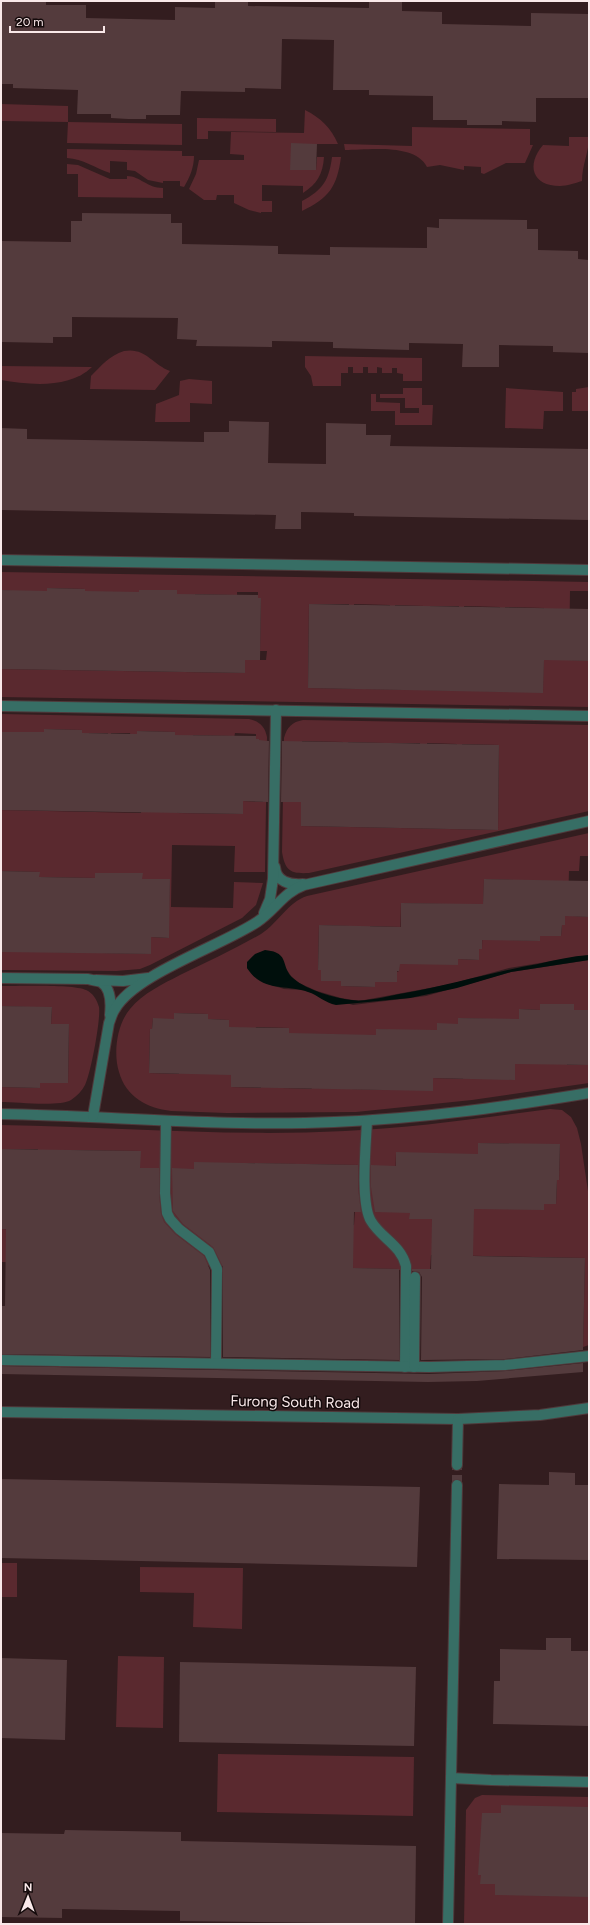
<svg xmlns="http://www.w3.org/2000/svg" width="590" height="1925" font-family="Figtree,sans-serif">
<rect width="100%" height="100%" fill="#331d1f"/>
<!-- green -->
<g fill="#5a292f" fill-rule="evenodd">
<polygon points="1,104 68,106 68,122 182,124 182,145 67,143 68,122 1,121"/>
<path d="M305 110C321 118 331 128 338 144H291V170H316L317 157H324C323 174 317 184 303 193V186L262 185V201H272V212H261V213L249 210 234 203V195H217L216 200H204L189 189 196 174 199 160H244V155L230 154 231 132 304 133Z"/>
<polygon points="197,118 276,119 276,132 208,131 208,139 197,139"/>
<path d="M412 127 530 129V145H533L525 163H506L484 174 481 173V167L464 166V170L440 165 427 167C415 143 368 150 345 150L344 144 412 146Z"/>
<path d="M569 137H589C589 152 582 165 582 181 575 183 567 186 560 186 532 186 526 165 543 145L569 146Z"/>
<path d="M67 149 182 151V156H194C194 167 190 177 184 187L180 186V181H163V183L148 180 135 171 127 170V162L110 161V173C95 168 83 159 67 158Z"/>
<path d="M332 157H341C337 187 329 198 302 211V201C323 190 329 180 332 157Z"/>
<path d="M67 164 78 165 110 179H127V176C140 176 147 188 163 188V198L78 197V174H67Z"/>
<path d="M124 351C145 347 152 364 170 371L155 390 90 389 91 376C102 365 109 356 124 351Z"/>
<polygon points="305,356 422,358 422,381 403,381 403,374 397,373 397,368 392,368 392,373 382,373 382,368 377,367 377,373 368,373 368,367 363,367 363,373 353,373 353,367 348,367 348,373 341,373 341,386 313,386 311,376 305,367"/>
<path d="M1 366 92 367C69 389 30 385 1 380Z"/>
<polygon points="189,379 212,381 212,404 190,403 190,422 155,422 156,404 179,395 180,381"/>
<polygon points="589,387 589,411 572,411 572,392 576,392 576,389"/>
<polygon points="403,388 422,388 422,405 433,405 432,425 395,425 395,411 371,411 371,394 376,394 376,402 400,403 400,413 419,413 419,408 405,408 405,398 380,398 380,394 403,394"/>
<polygon points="506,388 563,392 563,411 544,411 543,429 505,428"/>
<path d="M1 572 589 582V591H570L569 660 589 661V707L1 697V669L245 673V660H266L267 651H260L261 598H258V592H237V597L234 595 195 594V618L177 597V590H139V597L85 596V589L47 588V594L1 590ZM309 604H349V631H353L354 604 390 605V631H394L395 605 424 606 423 631H430V606H459V632L463 633 464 606 500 607V633H504L505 607 544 608 543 692 308 688Z"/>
<path d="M1 714 249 719C259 721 265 726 267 737L265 872H234L235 846 172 845 171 907 233 908 234 882 263 883 256 905 242 918 150 965 140 969 116 971 1 970V951L151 954V937L168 938 170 879H142V873H95V878L39 877V872L1 871V810L141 813 142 800H177V813L242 814 243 801 263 802 259 739H256V734L235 733 234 738 232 736 193 735 192 759 175 738V732L137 731V738H131L130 733H111L110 755H108V733H89L88 737H82V730L44 729V736L26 732H1Z"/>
<path d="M303 720 589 725V811L309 873C291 874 285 871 282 852L284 738C287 727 292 722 303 720ZM302 741 343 742V769L348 742 385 743V769L390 743H420V769H427V743L457 744V771H461L462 744 499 745 498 830 301 826Z"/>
<path d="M589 833V856H580L579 871H569L568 905H573V916L589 917V955L509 968 451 984 359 1001 341 998 317 991 299 983 291 976 275 952C262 950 248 954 247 968L254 976 268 984 284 989 303 990 353 1005 426 996 511 972 589 960V1010H574V1004H540V1010L519 1009V1020L458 1018V1024H437V1034L376 1029V1035H355L351 1089 381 1090 433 1078 463 1079 464 1056 515 1079V1064H546V1042H567V1065H589V1083L472 1100 356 1112 227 1113 171 1111C147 1108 126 1097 119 1072 113 1053 117 1024 130 1009 143 993 163 984 180 975 207 962 235 949 261 934 278 923 288 902 307 896ZM484 879 514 880 565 925H562L561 936H540V941L507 940 483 924ZM401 903 483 905 482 949H479V960L458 959 400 947ZM319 925 349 926V948L370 949V926L400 927 399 971 375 982V987L342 986 341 981H321V970L318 969ZM174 1013 208 1014V1019L229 1020 228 1030 255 1033 256 1027 289 1028V1033L312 1089 282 1088 283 1066 261 1065V1088L231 1087V1075L179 1051V1074L149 1073 150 1029H152L153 1019H174Z"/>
<path d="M1 986C18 986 74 984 86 990 93 993 97 1000 99 1007 101 1018 91 1073 85 1085 82 1091 77 1096 71 1100 60 1107 16 1102 1 1102V1087L40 1088V1083H68L69 1025 51 1024 52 1008 1 1006Z"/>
<path d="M550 1109 562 1110 571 1117 577 1128 581 1144 589 1198V1345L580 1348 505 1345 583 1347 585 1258 431 1255 430 1271 397 1270V1269L1 1262V1229L26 1230 158 1168H140V1151L74 1150 38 1166V1149H1V1125C116 1127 231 1137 345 1131 414 1128 482 1118 550 1109ZM478 1143 560 1145 559 1180H557L556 1204H544V1210L478 1179ZM396 1153 429 1219H410V1213L395 1188ZM247 1163 358 1165 354 1225H342Z"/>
<rect x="1" y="1563" width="16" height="34"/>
<polygon points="140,1567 243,1568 242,1629 193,1627 194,1593 140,1592"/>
<polygon points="118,1656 164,1657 163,1728 116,1727"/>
<polygon points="218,1754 414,1757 413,1816 217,1812"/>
<polygon points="482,1795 589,1797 589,1924 464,1924 466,1810 475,1798"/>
</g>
<!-- water -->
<path fill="#000f0c" d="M265 950C292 953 279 967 294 979 307 990 335 998 351 1000 369 1002 387 996 405 993 450 985 493 972 538 964 555 960 572 956 589 955V960L511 972 457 988 410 998 336 1005C325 1003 318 995 308 992 287 984 263 993 247 968V962L255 954Z"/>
<!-- building -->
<g fill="#543b3d">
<polygon points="1,1 46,1 46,5 86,5 86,18 175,20 175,7 215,8 215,1 248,1 248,6 369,8 369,1 402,1 402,11 442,12 442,24 531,26 531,13 589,14 589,98 536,98 536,122 502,121 502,125 467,125 467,120 433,120 433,96 369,95 369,90 333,90 334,40 282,39 281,89 245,88 245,92 181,91 180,115 146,115 146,119 128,119 111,118 111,114 77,114 78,90 13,88 13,84 1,84"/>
<polygon points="291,143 317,144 316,170 290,170"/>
<polygon points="82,213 171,214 171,223 182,223 182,244 278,246 278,254 330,255 330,247 427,248 427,227 439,228 439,219 527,220 527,229 538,229 538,250 578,251 578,259 589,260 589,353 553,352 553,346 499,345 499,367 462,367 463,344 409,343 409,350 333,348 333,342 272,341 272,347 196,346 197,340 177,339 178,318 72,317 72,337 53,337 53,343 1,342 1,241 71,242 71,221 82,221"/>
<polygon points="229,421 269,422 268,463 326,464 326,423 366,424 366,435 391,435 390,446 589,449 589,520 354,516 354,513 301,512 301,529 275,529 276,515 1,510 1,428 27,429 27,439 204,442 204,432 229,432"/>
<polygon points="47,588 85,589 85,591 139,592 139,590 177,590 177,594 258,595 258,598 261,598 260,660 245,660 245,673 1,669 1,590 47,591"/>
<polygon points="309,604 589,609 589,661 544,660 543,693 308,688"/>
<polygon points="44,729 82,730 82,733 137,734 137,731 175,732 175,735 256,736 256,739 259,739 259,740 269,741 268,802 243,801 243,814 1,810 1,732 44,732"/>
<polygon points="282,741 499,745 498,830 301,826 301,802 281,802"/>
<polygon points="1,871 40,872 39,877 95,878 95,873 143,873 142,879 170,879 169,938 151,937 151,954 1,952"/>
<polygon points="484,879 589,881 589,917 565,916 565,925 562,925 561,936 540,936 540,941 482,940 482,949 479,949 479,960 458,959 458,965 400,964 399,971 397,971 397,982 375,982 375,987 341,986 341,981 321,981 321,970 318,970 319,925 401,927 401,903 483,904"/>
<polygon points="540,1004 574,1004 574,1010 589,1010 589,1065 515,1064 515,1080 433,1078 433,1091 231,1087 231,1075 149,1073 150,1029 152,1029 153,1018 174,1019 174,1013 208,1014 208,1019 229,1020 229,1027 289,1028 289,1033 376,1035 376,1029 437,1030 437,1023 458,1024 458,1018 519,1019 519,1009 540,1010"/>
<polygon points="1,1006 52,1007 51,1024 69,1024 68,1083 40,1083 40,1088 1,1087"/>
<polygon points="478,1143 560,1144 559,1180 557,1180 556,1204 544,1204 544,1210 474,1209 473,1256 585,1258 583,1350 505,1359 421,1360 422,1277 419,1272 412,1271 412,1269 431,1269 432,1219 409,1219 410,1213 375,1212 371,1187 371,1165 396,1166 396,1152 478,1154"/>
<polygon points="1,1149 141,1151 140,1168 159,1168 159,1194 161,1214 164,1222 175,1234 204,1256 210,1270 210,1357 1,1354 1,1306 5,1306 6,1229 1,1229"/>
<polygon points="194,1162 358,1165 358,1188 361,1212 354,1212 353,1268 399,1269 399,1360 223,1357 223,1267 213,1247 183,1224 173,1211 172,1168 194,1169"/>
<polygon points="583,1363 583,1372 477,1381 428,1382 1,1374 1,1366 429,1374 506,1371"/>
<polygon points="549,1472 575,1473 575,1485 589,1485 589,1560 497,1559 499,1484 549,1485"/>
<polygon points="1,1479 420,1487 417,1567 1,1558"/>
<polygon points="546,1638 571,1638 571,1651 589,1651 589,1726 493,1724 494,1681 500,1681 500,1649 546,1650"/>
<polygon points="1,1658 67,1660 65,1740 1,1738"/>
<polygon points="180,1662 416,1667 414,1746 179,1742"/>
<polygon points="501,1805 589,1807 589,1897 495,1895 495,1884 480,1884 481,1875 478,1875 482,1813 501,1813"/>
<polygon points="65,1830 181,1832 181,1841 416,1846 415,1924 180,1921 180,1911 62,1909 62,1918 1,1917 1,1833 64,1834"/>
</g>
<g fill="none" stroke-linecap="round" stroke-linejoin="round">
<!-- minor-tunnel -->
<polyline stroke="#513b3d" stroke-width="10" stroke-dasharray="10 5" stroke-linecap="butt" points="457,1485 457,1465"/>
<defs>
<g id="minor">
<polyline points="1,560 589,570"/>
<polyline points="1,706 589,716"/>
<path d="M275 867C276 882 290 885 303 884"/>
<polyline points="264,913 270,899 273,879 276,710"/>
<path d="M1 978 88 979C92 980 97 981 101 982 111 988 111 1005 110 1015"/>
<polyline points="96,980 123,981 148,978"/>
<path d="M1 1114C112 1116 223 1127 334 1122 419 1119 504 1107 589 1093"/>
<path d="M93 1116 109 1023C111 1018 112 1013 115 1009 135 974 221 946 257 922 274 911 284 892 304 885L589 821"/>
<polyline points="166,1121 165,1193 167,1213 170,1219 179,1229 209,1252 217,1269 216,1363"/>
<path d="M367 1121C366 1144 360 1203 371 1221 381 1238 401 1245 406 1266L405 1367"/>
<polyline points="1,1360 429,1367 505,1365 589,1356"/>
<polyline points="414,1367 415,1277"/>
<polyline points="1,1412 458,1419 540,1415 589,1408"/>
<polyline points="457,1465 458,1419"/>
<polyline points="451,1778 491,1780 589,1782"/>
<polyline points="448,1924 457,1485"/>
</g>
</defs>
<!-- minor casing -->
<use href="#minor" stroke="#4f393b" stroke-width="12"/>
<!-- minor -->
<use href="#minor" stroke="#376e65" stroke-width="10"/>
</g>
<g text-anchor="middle" stroke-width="3" stroke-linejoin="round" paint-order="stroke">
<!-- street labels -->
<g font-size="15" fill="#f9e8e9" stroke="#140a0b">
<text transform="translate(295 1402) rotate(1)" y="5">Furong South Road</text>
</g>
</g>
<!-- border -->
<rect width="590" height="1925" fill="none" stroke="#f9e8e9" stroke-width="4"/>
<!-- north arrow -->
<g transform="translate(28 1897) rotate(1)" stroke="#140a0b" stroke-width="3" paint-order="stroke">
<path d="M0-3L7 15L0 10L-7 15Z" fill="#f9e8e9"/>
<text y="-6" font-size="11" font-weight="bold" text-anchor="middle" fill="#f9e8e9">N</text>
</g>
<!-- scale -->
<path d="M10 26v6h94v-6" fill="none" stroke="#f9e8e9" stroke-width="2"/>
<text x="16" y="26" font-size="12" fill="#f9e8e9" stroke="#140a0b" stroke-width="3" paint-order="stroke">20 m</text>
</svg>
